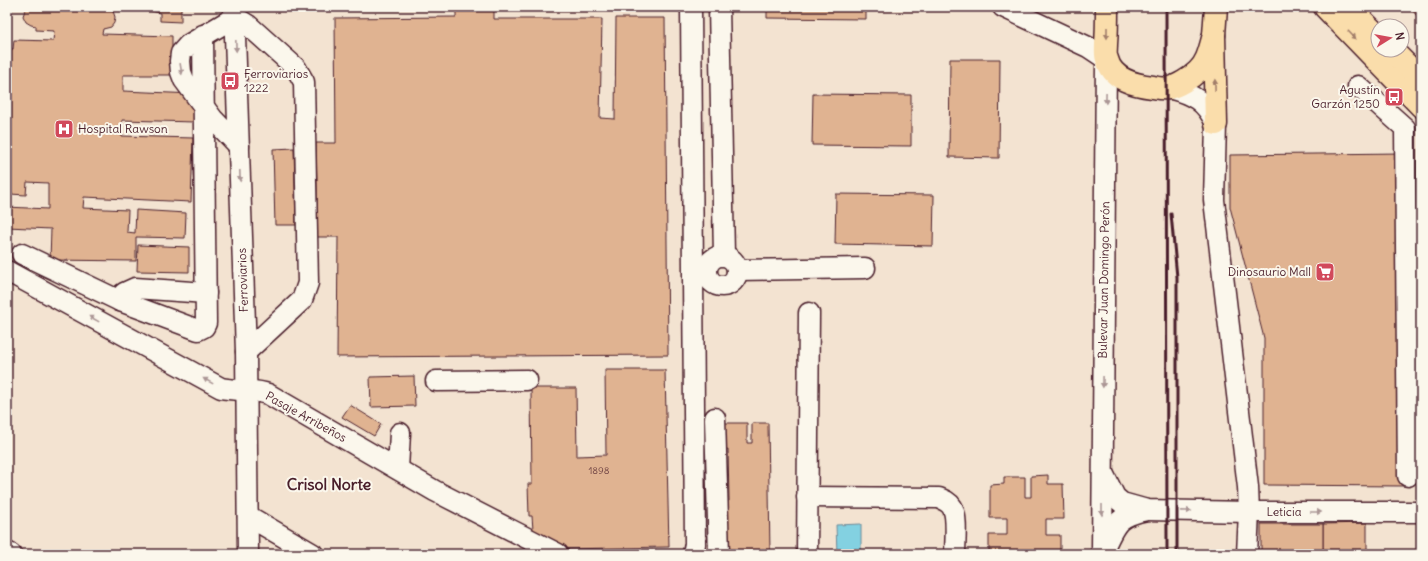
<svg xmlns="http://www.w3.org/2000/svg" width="1428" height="561" font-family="Delius,sans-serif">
<rect width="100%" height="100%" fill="#f3e3d1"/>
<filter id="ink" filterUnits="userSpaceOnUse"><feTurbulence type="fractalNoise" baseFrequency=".025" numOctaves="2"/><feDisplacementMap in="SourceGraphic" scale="8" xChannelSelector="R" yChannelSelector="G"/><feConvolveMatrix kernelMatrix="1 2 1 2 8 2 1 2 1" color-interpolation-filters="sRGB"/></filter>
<g filter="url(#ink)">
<!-- water -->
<polygon fill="#83d1e1" stroke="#6c8a98" points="861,524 861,554 837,554 836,525"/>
<!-- building -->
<g fill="#e0b391" stroke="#4a1f2b">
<polygon points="26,7 108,7 113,11 115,17 114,23 111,27 103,29 102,34 172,36 172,75 123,75 123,91 194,94 194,122 122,120 121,136 193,138 191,202 84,197 83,208 128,210 127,232 135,233 136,210 186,213 185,238 136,237 136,261 50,260 51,229 7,227 7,207 48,209 48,183 27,182 26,195 10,194 7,189 7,37 10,37 9,49 13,49 14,40 53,41 54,31 36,30 36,26 31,25 26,22 23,16"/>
<polygon points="147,7 181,7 181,22 160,21 160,13 151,11"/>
<polygon points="456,7 494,7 494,19 602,19 600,118 615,119 616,18 665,18 668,355 337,357 338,237 317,237 317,190 316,143 336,143 335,18 456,17"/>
<polygon points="767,7 866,7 866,19 767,18"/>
<polygon points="1409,7 1421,7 1421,20"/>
<polygon points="950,59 1000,59 999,158 949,157"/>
<polygon points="813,94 911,95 911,146 812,145"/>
<polygon points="294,148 296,225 275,225 273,149"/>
<polygon points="1403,153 1404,486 1264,485 1264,338 1230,207 1230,155"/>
<polygon points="836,194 934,195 933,246 835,244"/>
<polygon points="138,245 189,247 189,272 137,271"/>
<polygon points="605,370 665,370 669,547 565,549 533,530 532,516 529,516 528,484 532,484 531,388 576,388 577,456 606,455"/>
<polygon points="414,376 415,406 371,407 370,377"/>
<polygon points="350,405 381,424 374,436 342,417"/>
<polygon points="724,423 747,423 747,443 752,443 752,423 768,423 770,554 729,554 726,501 729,501 728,449 725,450"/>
<polygon points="1048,475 1048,484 1063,484 1064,519 1046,519 1046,535 1060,535 1060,554 989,554 989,535 1007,535 1007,518 990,518 990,485 1004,484 1004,477 1025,477 1025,497 1031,497 1031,476"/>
<polygon points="1367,523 1367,554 1323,554 1323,524"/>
<rect x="1261" y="524" width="62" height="30"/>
</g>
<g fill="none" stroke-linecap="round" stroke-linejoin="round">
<defs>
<g id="minor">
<polyline points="234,7 246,352 248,554"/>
<polyline points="691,7 695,544 693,554"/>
<polyline points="719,7 724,255"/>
<polyline points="1003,7 1088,47 1106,59 1102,554"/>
<polyline points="1358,86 1405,128 1408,476"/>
<path d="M1169 88C1192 94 1206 101 1216 124L1214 200 1248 487 1249 512 1247 554"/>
<polyline points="239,146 213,119 184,80 181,72 180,61 181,53 188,45 235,17 248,25 296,68 304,82 308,283 302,300 246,352"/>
<polyline points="22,254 120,301 198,330 204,327 206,323 203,35"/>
<circle cx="722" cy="271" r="15"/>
<polyline points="737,270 865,268"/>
<path d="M7 271 221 388C236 391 253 389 268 394L435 491 558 554"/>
<polyline points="120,301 124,293 135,288 206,293"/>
<polyline points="436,381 527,380"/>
<polyline points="715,418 719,554"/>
<polyline points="398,469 400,433"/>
<polyline points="1104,475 1115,497 1122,503 1147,510 1249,512 1421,512"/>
<path d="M807 497 939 498C944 500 949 502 952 507 958 516 955 543 955 554"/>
<polyline points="248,516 313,554"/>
<path d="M1104 548C1116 522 1118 516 1147 510"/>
<polyline points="7,552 11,554"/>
<polyline points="807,554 809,313"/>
</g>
<g id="major">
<path d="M1107 7C1107 19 1107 32 1106 44 1106 48 1105 55 1107 59 1112 80 1135 85 1153 87 1158 88 1164 89 1169 88 1178 86 1191 78 1198 71 1208 62 1210 48 1214 35"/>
<polyline points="1216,7 1214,35 1216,124"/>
<polyline points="1325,7 1421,106"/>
<polyline points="1349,7 1378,36"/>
<polyline points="1392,50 1421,79"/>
</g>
</defs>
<!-- minor casing -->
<use href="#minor" stroke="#4a1f2b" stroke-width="23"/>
<!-- major casing -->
<use href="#major" stroke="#4a1f2b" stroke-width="25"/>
<!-- minor -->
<use href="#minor" stroke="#fbf7ec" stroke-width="20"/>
<!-- major -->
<use href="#major" stroke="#faddab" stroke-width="22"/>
<!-- rail -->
<g stroke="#4a1f2b" stroke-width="3">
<polyline points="1166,7 1167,554"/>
<polyline points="1171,214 1177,277 1177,554"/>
</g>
</g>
<!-- one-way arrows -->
<defs><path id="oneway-solid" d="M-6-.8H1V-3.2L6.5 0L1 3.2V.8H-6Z"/></defs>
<g fill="#a27e6b">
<use href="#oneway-solid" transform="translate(1107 33) rotate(90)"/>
<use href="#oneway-solid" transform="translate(1352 35) rotate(46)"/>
<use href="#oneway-solid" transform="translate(1215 85) rotate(-91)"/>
</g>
<g fill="#ab9695">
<use href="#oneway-solid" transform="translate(236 46) rotate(88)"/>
<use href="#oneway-solid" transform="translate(181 69) rotate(81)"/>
<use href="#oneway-solid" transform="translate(1106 98) rotate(91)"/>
<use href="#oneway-solid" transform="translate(240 176) rotate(88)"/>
<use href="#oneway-solid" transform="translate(94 319) rotate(-151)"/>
<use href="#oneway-solid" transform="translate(208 381) rotate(-151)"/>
<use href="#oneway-solid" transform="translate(1103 382) rotate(91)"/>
<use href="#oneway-solid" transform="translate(1102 510) rotate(90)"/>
<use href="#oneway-solid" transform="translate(1186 511) rotate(1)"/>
<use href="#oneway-solid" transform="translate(1316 512)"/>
</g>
</g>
<!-- icons -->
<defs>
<symbol id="bus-square" viewBox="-11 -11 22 22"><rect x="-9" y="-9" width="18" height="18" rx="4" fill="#d1495b" stroke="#fbf7ec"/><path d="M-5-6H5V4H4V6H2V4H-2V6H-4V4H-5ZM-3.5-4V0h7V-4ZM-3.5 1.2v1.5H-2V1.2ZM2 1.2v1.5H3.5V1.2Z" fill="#fff"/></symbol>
<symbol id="hospital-square" viewBox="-11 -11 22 22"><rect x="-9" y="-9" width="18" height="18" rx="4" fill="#d1495b" stroke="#fbf7ec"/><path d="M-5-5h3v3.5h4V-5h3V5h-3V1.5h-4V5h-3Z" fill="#fff"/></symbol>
<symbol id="supermarket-square" viewBox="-11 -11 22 22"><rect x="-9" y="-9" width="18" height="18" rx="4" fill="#d1495b" stroke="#fbf7ec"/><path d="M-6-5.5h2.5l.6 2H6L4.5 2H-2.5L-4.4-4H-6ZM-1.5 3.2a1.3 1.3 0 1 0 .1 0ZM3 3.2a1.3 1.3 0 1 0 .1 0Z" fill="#fff"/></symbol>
</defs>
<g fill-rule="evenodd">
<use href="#bus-square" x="219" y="70" width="22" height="22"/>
<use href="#bus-square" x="1383" y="86" width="22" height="22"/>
<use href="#hospital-square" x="53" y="118" width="22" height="22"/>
<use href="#supermarket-square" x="1314" y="261" width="22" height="22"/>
</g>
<g text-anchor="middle" stroke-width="4" stroke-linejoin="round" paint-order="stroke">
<!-- number labels -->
<g font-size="10" fill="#704444">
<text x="599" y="474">1898</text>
</g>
<!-- poi labels -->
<g font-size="12" fill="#4a1f2b" stroke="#fbf7ec" text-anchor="start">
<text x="244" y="78">Ferroviarios<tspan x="244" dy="14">1222</tspan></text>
<text x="1380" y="94" text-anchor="end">Agustín<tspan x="1380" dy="14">Garzón 1250</tspan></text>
<text x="78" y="133">Hospital Rawson</text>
<text x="1311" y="276" text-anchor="end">Dinosaurio Mall</text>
</g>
<!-- street labels -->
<g font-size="12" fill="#4a1f2b" stroke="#fbf7ec">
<text transform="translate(243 280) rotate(-92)" y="4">Ferroviarios</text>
<text transform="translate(1104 280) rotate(-89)" y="4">Bulevar Juan Domingo Perón</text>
<text transform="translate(306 417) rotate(29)" y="4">Pasaje Arribeños</text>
<text x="1284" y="516">Leticia</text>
</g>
<!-- district labels -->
<g font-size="16" font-weight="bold" fill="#4a1f2b" stroke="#fbf7ec">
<text x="329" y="490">Crisol Norte</text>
</g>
</g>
<!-- margin -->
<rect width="1428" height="561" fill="none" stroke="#fbf7ec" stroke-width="24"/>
<rect x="12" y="12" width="1404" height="537" fill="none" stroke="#4a1f2b" stroke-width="1.5" filter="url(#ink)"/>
<!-- north arrow -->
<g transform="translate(1390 38) rotate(79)"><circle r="19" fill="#fbf7ec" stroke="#b4a19f"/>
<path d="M0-3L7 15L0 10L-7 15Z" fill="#d1495b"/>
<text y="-6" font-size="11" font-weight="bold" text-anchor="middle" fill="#4a1f2b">N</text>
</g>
</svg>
